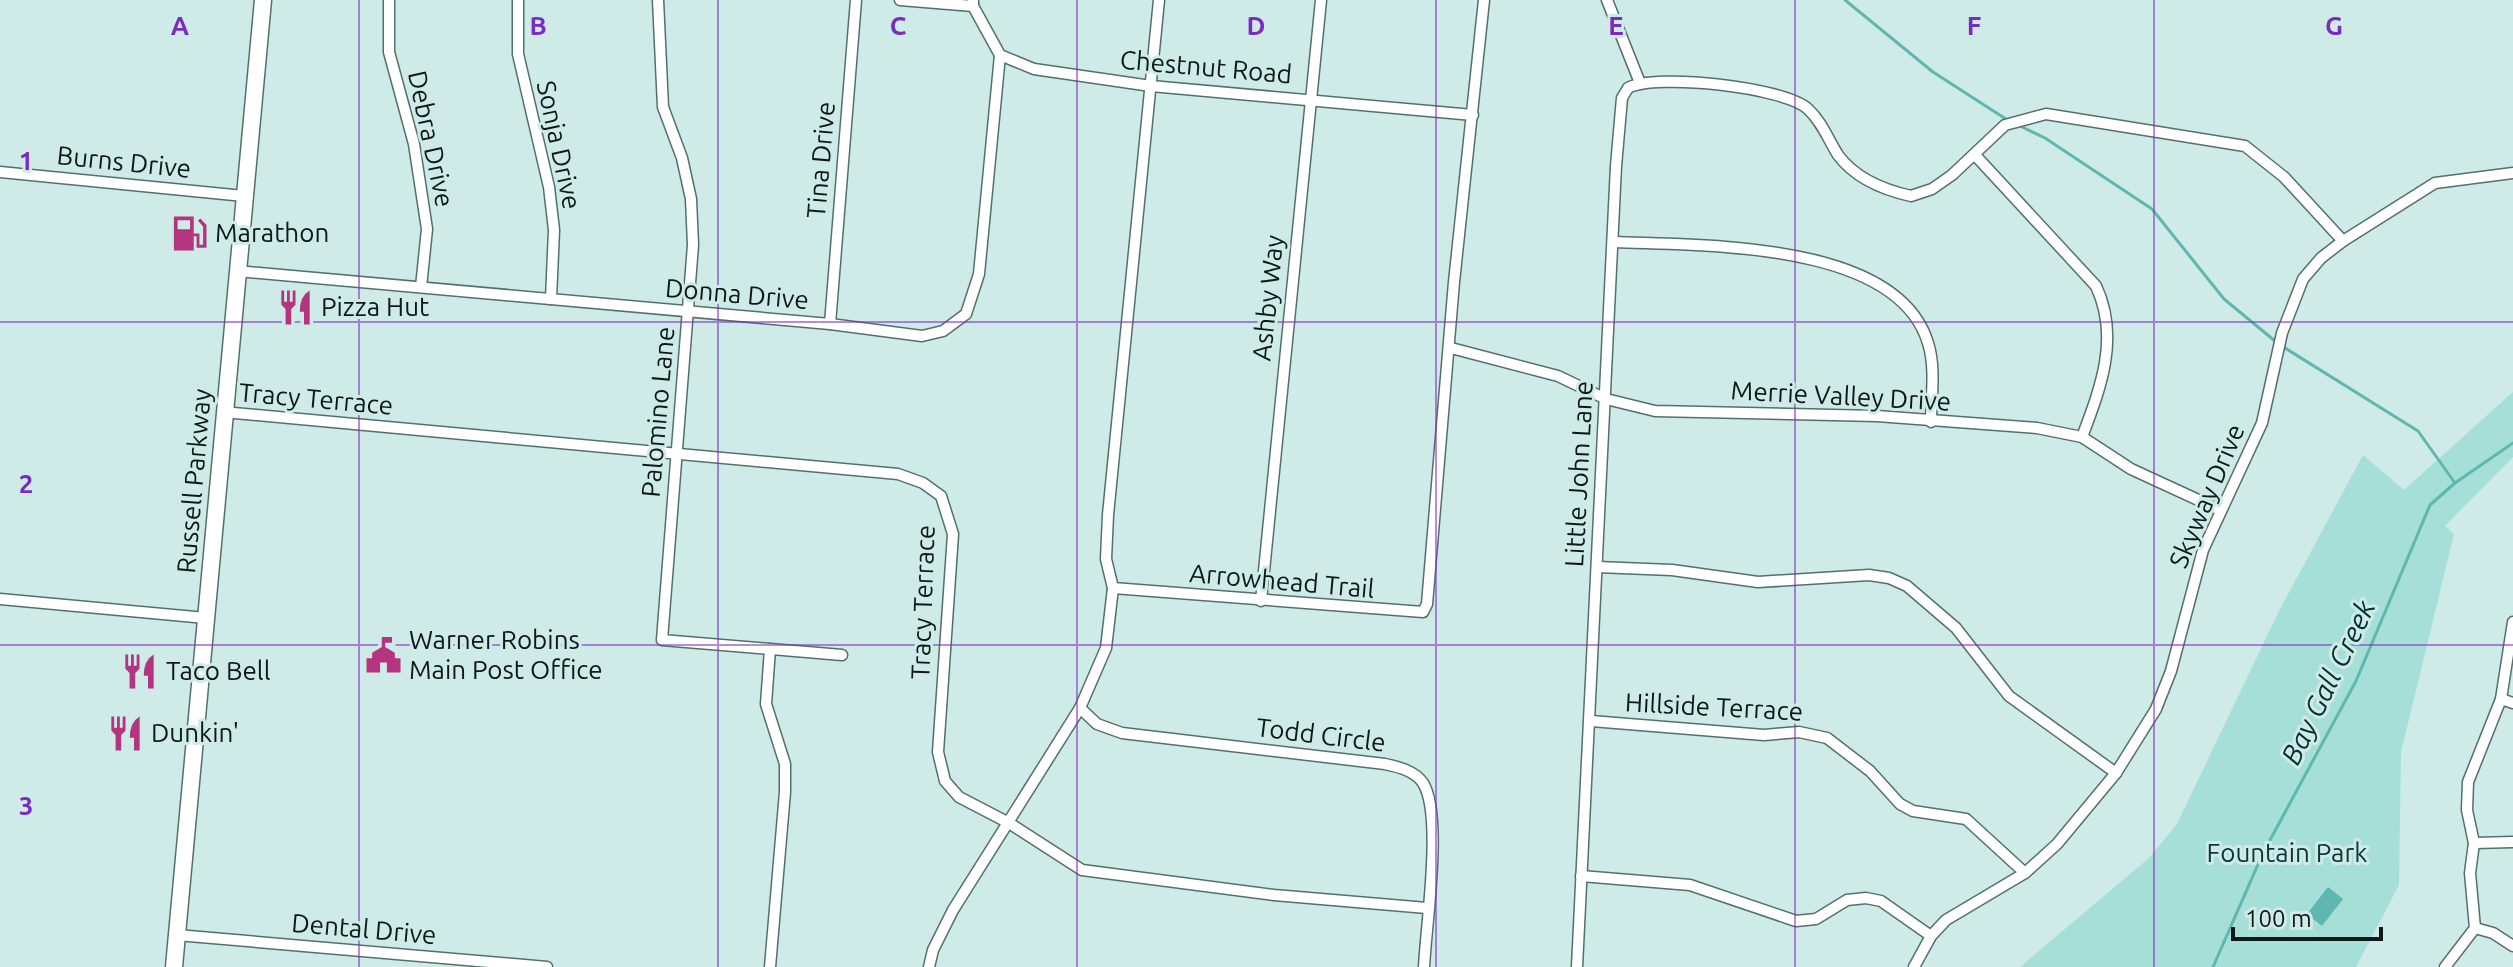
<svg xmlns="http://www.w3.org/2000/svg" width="2513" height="967" font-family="Ubuntu,sans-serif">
<rect width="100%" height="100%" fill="#ceebe8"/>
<!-- green -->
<polygon fill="#a6ded8" points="2513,392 2513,457 2445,526 2454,534 2401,752 2399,885 2356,967 2020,967 2149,858 2177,824 2278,613 2363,455 2404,490"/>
<!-- water -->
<polygon fill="#5fb7b0" points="2328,887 2343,899 2322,926 2307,914"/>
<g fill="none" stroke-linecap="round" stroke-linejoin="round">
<!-- stream -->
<g stroke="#5fb7b0" stroke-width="3">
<polyline points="1845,0 1933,72 2009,121"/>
<polyline points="2020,126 2045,138 2152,209 2224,299 2275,341"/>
<polyline points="2285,348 2418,431 2455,483"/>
<polyline points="2213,967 2263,853 2356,681 2430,505 2455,483 2513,443"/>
</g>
<defs>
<g id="minor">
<polyline points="389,0 389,52 414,144 427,229 421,287"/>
<polyline points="518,0 518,54 549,187 554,230 551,299"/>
<polyline points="658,0 663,107 682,158 691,199 693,245 662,640 842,655"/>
<polyline points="900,0 973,6"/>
<polyline points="973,0 973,6 1000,55 1034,69 1151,86 1473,115"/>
<polyline points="1607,0 1640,83"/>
<path d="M1975 155 2096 286C2120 337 2101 387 2082 437"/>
<polyline points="0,172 244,196"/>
<path d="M1615 242C1701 246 1897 240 1928 343 1936 368 1931 397 1931 422"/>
<polyline points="237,271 830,324 922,336 943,331 966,314 979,274 1000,55"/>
<polyline points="830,324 856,0"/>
<polyline points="1451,348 1558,376 1606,399 1655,411 1877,416 2037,428 2082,437 2131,469 2220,510"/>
<polyline points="223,412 898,474 923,483 941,496 953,534 938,752 945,781 959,797 1009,823 1082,870 1274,895 1427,908"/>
<polyline points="1597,567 1672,570 1758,582 1869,575 1889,578 1907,586 1956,628 2009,696 2116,773"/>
<polyline points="1113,588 1423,612 1427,604 1454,282 1484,0"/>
<polyline points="0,599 206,618"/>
<polyline points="1261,601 1321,0"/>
<polyline points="770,649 766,704 785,764 785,792 770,967"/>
<polyline points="2501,699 2513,703"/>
<path d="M1080 708 1097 724 1122 733 1385 764C1399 767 1415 771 1423 783 1443 815 1426 925 1424 967"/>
<polyline points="1591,721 1764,735 1799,732 1827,738 1870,771 1900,804 1913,811 1966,819 2025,873"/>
<polyline points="2474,843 2513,842"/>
<polyline points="1581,876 1690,885 1796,921 1816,919 1847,900 1866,898 1881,901 1931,936"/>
<polyline points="2475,928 2493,933 2513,946"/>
<polyline points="177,935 547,967"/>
<polyline points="929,967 933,950 953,910 1080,708 1106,648 1113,588 1106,559 1108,515 1159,0"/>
<path d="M1577 967 1616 166 1622 98 1628 88C1656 73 1784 87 1808 109 1822 122 1828 139 1838 155 1855 178 1884 190 1911 196L1932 189 1952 175 2005 125 2046 114 2245 146 2284 177 2343 241"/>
<polyline points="1914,967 1931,936 1946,920 2025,873 2057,844 2116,773 2156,709 2171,671 2203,550 2262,423 2282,333 2303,279 2321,258 2343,241 2435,183 2513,173"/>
<polyline points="2445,967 2475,928 2470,873 2474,843 2467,810 2468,782 2501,699 2513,622"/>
</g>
<polyline id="primary" points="174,967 263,0"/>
</defs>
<!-- minor casing -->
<use href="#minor" stroke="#556f6c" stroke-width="13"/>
<!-- primary casing -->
<use href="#primary" stroke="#556f6c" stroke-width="19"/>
<!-- minor -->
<use href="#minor" stroke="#fff" stroke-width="10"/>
<!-- primary -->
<use href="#primary" stroke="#fff" stroke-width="16"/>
</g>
<!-- grid -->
<path fill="none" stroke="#7b2cbf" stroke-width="2" stroke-opacity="0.55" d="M359 0V967M718 0V967M1077 0V967M1436 0V967M1795 0V967M2154 0V967M0 322H2513M0 645H2513"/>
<!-- icons -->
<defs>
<symbol id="fuel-bare" viewBox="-9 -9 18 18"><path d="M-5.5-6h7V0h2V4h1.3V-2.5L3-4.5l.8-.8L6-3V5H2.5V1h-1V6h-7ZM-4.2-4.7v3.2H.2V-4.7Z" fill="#b5347f" stroke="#ceebe8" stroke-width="2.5" paint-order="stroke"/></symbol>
<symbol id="restaurant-bare" viewBox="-9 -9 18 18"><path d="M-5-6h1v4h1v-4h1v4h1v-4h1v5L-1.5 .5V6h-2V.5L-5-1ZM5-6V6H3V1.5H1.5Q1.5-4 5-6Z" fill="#b5347f" stroke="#ceebe8" stroke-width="2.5" paint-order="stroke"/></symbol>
<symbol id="civic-bare" viewBox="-9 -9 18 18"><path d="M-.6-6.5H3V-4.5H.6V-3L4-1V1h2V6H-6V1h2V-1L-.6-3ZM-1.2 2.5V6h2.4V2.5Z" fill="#b5347f" stroke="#ceebe8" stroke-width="2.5" paint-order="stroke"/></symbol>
</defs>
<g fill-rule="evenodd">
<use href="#fuel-bare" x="164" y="208" width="51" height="51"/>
<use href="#restaurant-bare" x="270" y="282" width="51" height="51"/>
<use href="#civic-bare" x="358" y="630" width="51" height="51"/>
<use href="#restaurant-bare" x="114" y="646" width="51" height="51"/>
<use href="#restaurant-bare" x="100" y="708" width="51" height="51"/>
</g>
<g text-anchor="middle" stroke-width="6" stroke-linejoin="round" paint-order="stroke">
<!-- street labels -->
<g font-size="26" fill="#0f1918" stroke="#ceebe8">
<text transform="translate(1206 67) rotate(5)" y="9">Chestnut Road</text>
<text transform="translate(431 139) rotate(78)" y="9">Debra Drive</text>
<text transform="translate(559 145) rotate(78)" y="9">Sonja Drive</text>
<text transform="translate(821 160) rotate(-85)" y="9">Tina Drive</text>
<text transform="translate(124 162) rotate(6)" y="9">Burns Drive</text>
<text transform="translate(737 294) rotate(5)" y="9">Donna Drive</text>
<text transform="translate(1268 298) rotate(-84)" y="9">Ashby Way</text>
<text transform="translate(1841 396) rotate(3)" y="9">Merrie Valley Drive</text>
<text transform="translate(316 399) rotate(5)" y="9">Tracy Terrace</text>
<text transform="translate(658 412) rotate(-85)" y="9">Palomino Lane</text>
<text transform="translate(1579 474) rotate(-87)" y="9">Little John Lane</text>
<text transform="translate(194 481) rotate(-85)" y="9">Russell Parkway</text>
<text transform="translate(2207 496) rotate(-67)" y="9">Skyway Drive</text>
<text transform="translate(1282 581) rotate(5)" y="9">Arrowhead Trail</text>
<text transform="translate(923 602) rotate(-88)" y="9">Tracy Terrace</text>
<text transform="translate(1714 707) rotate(3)" y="9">Hillside Terrace</text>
<text transform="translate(1321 735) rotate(7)" y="9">Todd Circle</text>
<text transform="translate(364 929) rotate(5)" y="9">Dental Drive</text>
</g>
<!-- poi labels -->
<g font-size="26" fill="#0f1918" stroke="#ceebe8" text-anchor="start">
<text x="215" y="242">Marathon</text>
<text x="321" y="316">Pizza Hut</text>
<text x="409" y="649">Warner Robins<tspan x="409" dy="30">Main Post Office</tspan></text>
<text x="166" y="680">Taco Bell</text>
<text x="151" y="742">Dunkin'</text>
</g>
<!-- park labels -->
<g font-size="26" fill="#0b3734" stroke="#ceebe8">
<text x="2287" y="862">Fountain Park</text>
</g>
<!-- water labels -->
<g font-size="28" font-style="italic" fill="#04302e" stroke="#ceebe8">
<text transform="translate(2328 682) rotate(-64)" y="10">Bay Gall Creek</text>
</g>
</g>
<g font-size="26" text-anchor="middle" font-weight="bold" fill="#7b2cbf" stroke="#ceebe8" stroke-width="6" stroke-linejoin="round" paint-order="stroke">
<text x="180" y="35">A</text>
<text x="538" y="35">B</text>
<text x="898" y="35">C</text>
<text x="1256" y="35">D</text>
<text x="1616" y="35">E</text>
<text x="1974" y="35">F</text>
<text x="2334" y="35">G</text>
<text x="26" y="170">1</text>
<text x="26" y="493">2</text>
<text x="26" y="815">3</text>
</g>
<!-- scale -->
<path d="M2233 927v12h148v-12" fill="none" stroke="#0f1918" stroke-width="4"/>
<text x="2245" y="927" font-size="24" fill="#0f1918" stroke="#ceebe8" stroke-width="6" paint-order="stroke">100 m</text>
</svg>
